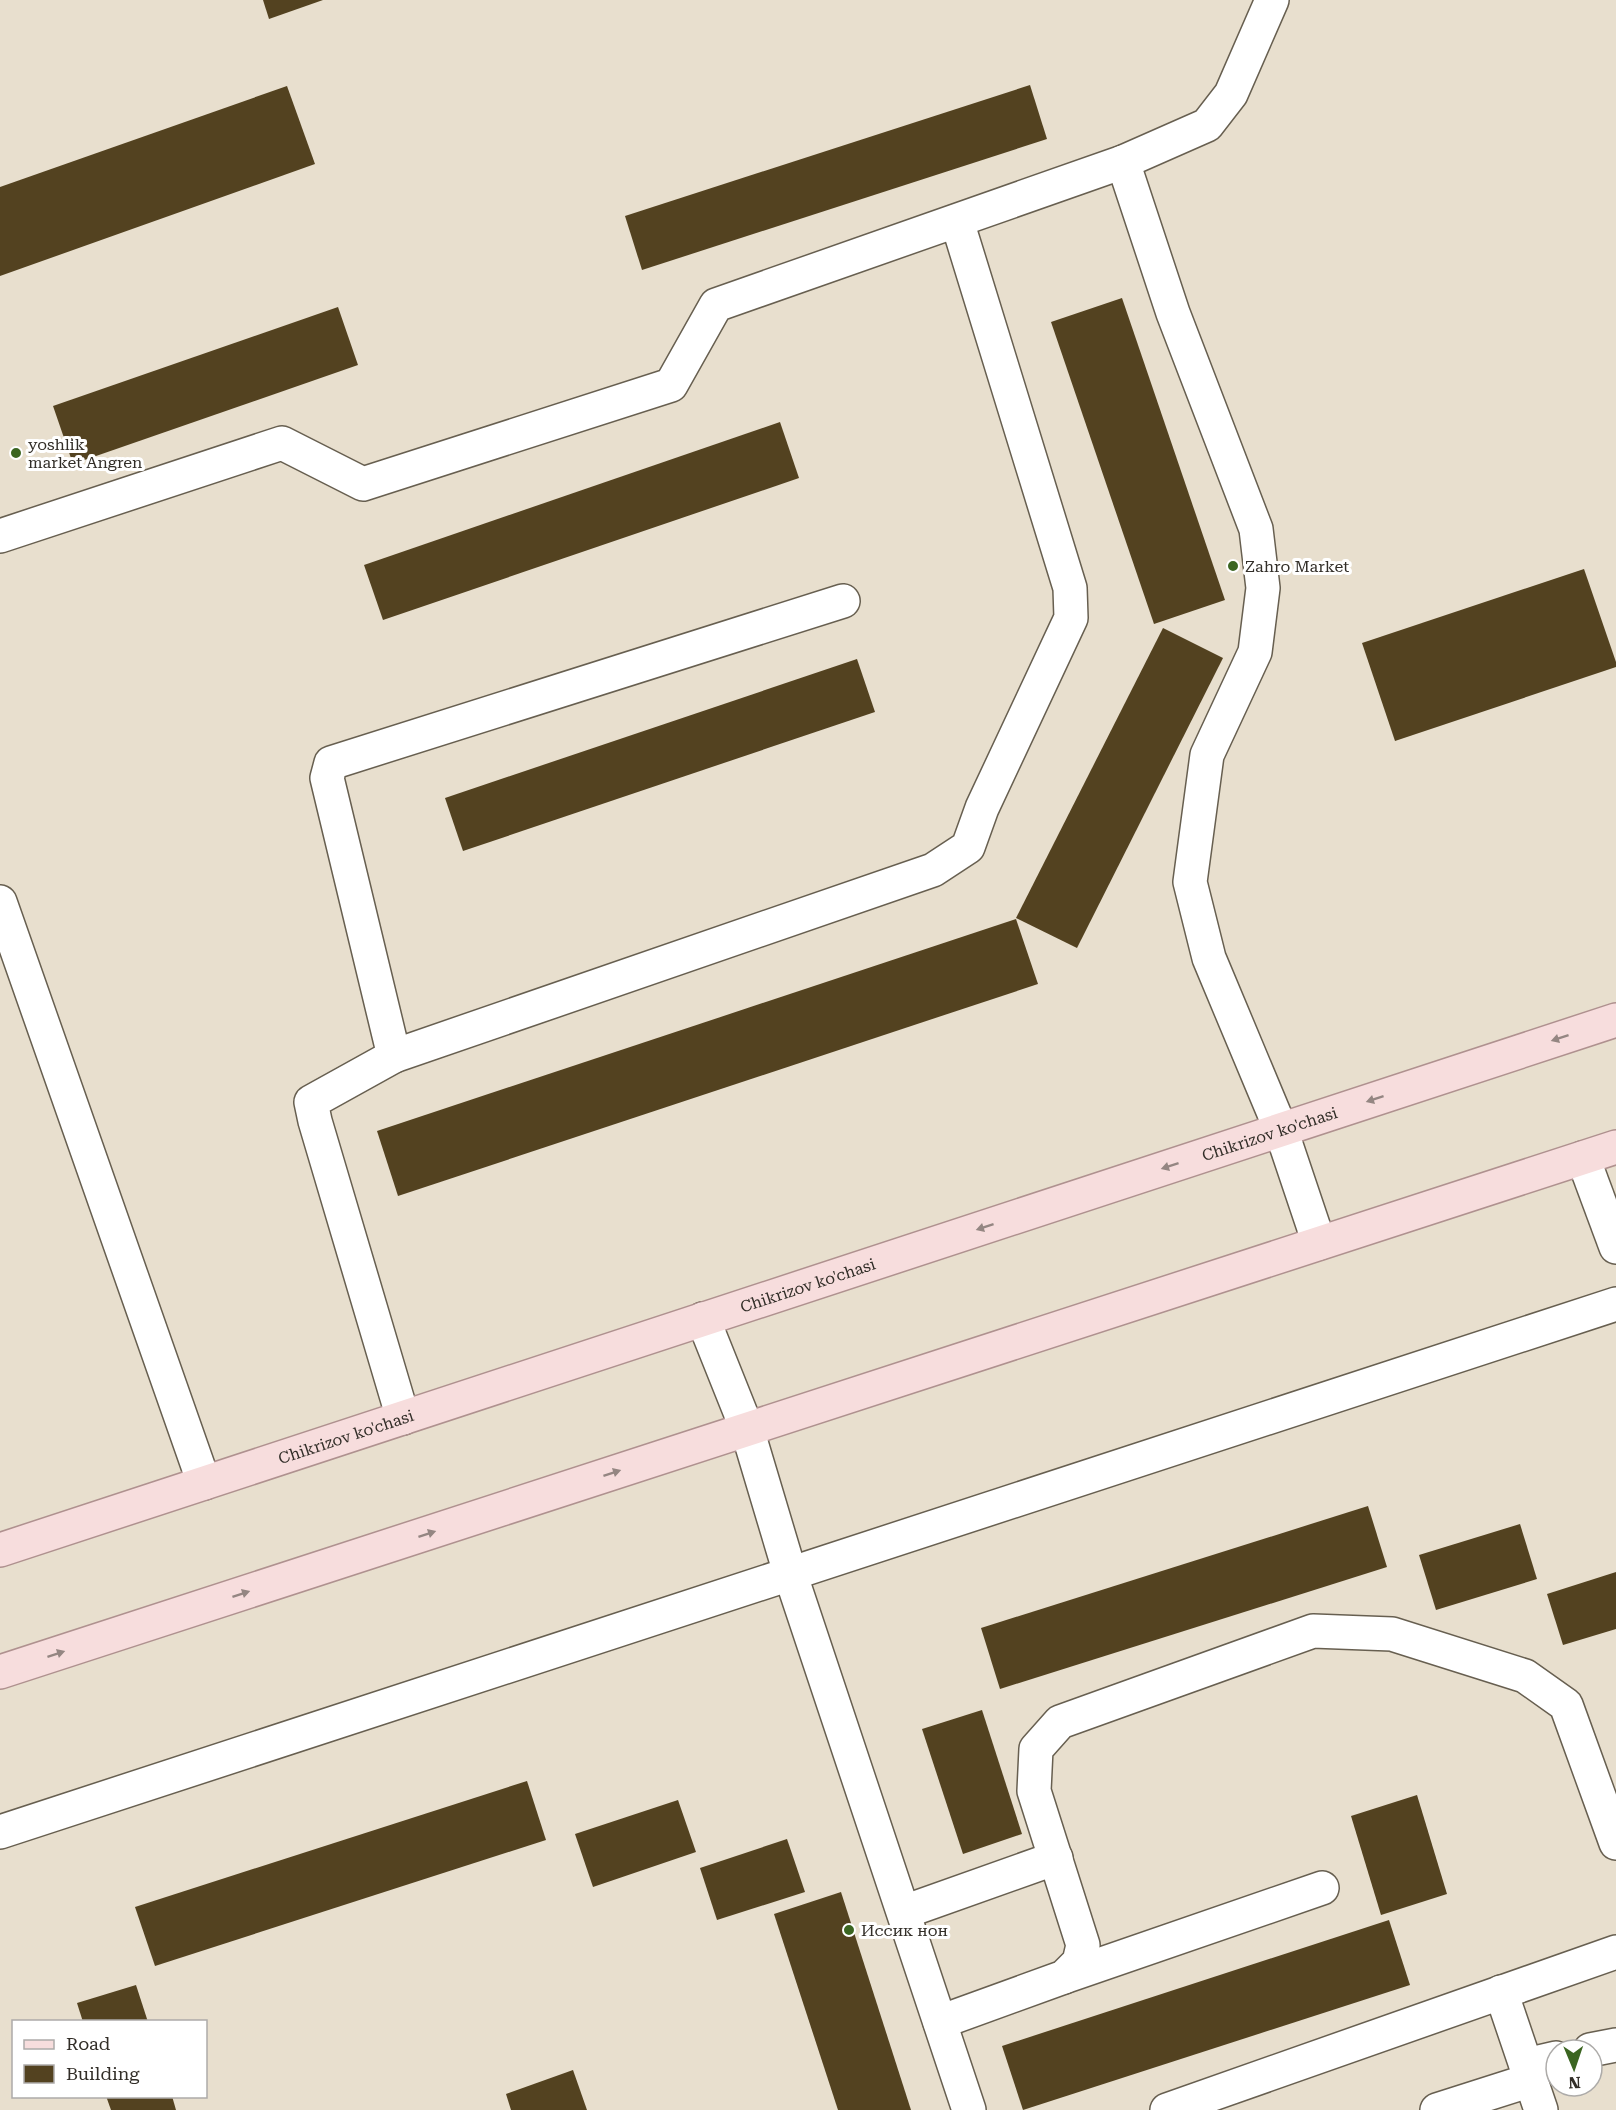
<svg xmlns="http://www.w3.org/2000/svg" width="1616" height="2110" font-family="'Roboto Serif',serif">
<rect width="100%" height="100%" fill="#e8dfce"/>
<!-- building -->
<g fill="#534220">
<polygon points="263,0 323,0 269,19"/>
<polygon points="1030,85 1047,139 642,270 625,216"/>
<polygon points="287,86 315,164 0,276 0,187"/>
<polygon points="1122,298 1225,600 1154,624 1051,322"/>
<polygon points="338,307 358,365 73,464 53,406"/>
<polygon points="780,422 799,478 383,620 364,565"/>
<polygon points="1584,569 1616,662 1616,667 1395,741 1362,643"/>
<polygon points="1163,628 1223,658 1077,948 1016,918"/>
<polygon points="857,659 875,712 463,851 445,798"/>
<polygon points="1016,919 1038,984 398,1196 377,1131"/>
<polygon points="1368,1506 1387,1567 1000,1689 981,1628"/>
<polygon points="1520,1524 1537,1579 1436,1610 1419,1555"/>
<polygon points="1616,1572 1616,1629 1563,1645 1547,1594"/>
<polygon points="982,1710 1022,1834 963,1854 922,1729"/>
<polygon points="527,1781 546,1840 155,1966 135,1907"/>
<polygon points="1417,1795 1447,1894 1381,1915 1351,1816"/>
<polygon points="678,1800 696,1852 593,1887 575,1834"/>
<polygon points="787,1839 805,1892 717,1920 700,1868"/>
<polygon points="841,1892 911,2110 838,2110 774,1914"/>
<polygon points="1389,1920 1410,1985 1023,2110 1002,2046"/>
<polygon points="136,1985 148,2022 83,2022 77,2003"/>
<polygon points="573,2070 587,2110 511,2110 506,2094"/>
<polygon points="106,2096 172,2096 176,2110 111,2110"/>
</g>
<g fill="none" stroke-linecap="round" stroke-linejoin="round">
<defs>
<g id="minor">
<polyline points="1123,162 1173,313 1256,529 1263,588 1255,652 1207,755 1190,882 1209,958 1281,1130 1319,1243"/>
<polyline points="0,536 282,443 363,484 671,385 716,305 1123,162 1207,125 1231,94 1272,0"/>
<polyline points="0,902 204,1483"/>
<polyline points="394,1056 933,870 968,847 982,808 1071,618 1070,588 957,221"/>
<polyline points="1583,1158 1616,1247"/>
<polyline points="703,1319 747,1429 790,1573 969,2110"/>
<polyline points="403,1418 315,1121 311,1102 394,1056 327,778 331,763 843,601"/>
<polyline points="0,1832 1616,1304"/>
<polyline points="904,1912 1056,1858"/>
<polyline points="1064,1977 1322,1888"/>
<polyline points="1501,1992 1541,2110"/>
<polyline points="940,2022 1064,1977 1079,1962 1083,1945 1034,1791 1036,1749 1060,1722 1313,1631 1392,1634 1525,1676 1566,1705 1616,1843"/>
<polyline points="1590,2050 1616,2045"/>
<polyline points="1526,2065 1556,2058"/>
<polyline points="1167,2110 1616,1952"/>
<polyline points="1437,2110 1531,2080"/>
</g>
<g id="major">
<path id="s1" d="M0 1550 1616 1020"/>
<polyline points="0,1672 1616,1147"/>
</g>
</defs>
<!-- minor casing -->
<use href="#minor" stroke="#675f50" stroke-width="36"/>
<!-- major casing -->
<use href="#major" stroke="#af918f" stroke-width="36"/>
<!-- minor -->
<use href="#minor" stroke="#fff" stroke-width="33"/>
<!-- major -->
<use href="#major" stroke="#f7dddd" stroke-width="33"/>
</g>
<!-- one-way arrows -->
<defs><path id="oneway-solid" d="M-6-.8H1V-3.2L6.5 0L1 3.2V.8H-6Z" transform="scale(1.5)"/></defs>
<g fill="#948682">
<use href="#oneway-solid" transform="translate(1560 1038) rotate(162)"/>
<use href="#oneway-solid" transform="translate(1375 1099) rotate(162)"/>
<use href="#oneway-solid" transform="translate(1170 1166) rotate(162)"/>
<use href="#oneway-solid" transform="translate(985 1227) rotate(162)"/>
<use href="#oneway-solid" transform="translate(612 1473) rotate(-18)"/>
<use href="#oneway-solid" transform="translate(427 1534) rotate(-18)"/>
<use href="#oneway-solid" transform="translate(241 1594) rotate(-18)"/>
<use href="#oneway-solid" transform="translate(56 1654) rotate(-18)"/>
</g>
<!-- markers -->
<g fill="#3b6521" stroke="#fff" stroke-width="2">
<circle cx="16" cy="453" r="6"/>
<circle cx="1233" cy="566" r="6"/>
<circle cx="849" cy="1930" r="6"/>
</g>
<g text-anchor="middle" stroke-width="6" stroke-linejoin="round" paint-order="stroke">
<!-- poi labels -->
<g font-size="16" fill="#322e28" stroke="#fff" text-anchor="start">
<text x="28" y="450">yoshlik<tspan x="28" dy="18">market Angren</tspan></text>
<text x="1245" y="572">Zahro Market</text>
<text x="861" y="1936">Иссик нон</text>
</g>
<!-- street labels -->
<g font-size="16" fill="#322e28" stroke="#fff">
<text dy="6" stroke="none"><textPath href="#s1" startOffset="1336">Chikrizov ko'chasi</textPath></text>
<text dy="6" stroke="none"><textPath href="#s1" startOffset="850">Chikrizov ko'chasi</textPath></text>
<text dy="6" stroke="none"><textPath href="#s1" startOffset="364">Chikrizov ko'chasi</textPath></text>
</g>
</g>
<!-- legend -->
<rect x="12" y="2020" width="195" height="78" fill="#ffffff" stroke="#adaba9" stroke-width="1.5"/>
<rect x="24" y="2040" width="30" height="9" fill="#f7dddd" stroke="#adaba9" stroke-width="1.5"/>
<text x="66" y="2050" font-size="18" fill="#322e28">Road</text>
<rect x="24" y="2065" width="30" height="18" fill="#534220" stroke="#adaba9" stroke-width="1.5"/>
<text x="66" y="2080" font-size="18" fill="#322e28">Building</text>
<!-- north arrow -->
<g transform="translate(1574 2068) rotate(178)"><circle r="28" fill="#ffffff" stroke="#adaba9" stroke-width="1.5"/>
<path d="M0-4.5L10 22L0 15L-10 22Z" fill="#3b6521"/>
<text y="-9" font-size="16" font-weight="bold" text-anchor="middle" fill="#322e28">N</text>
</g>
</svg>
